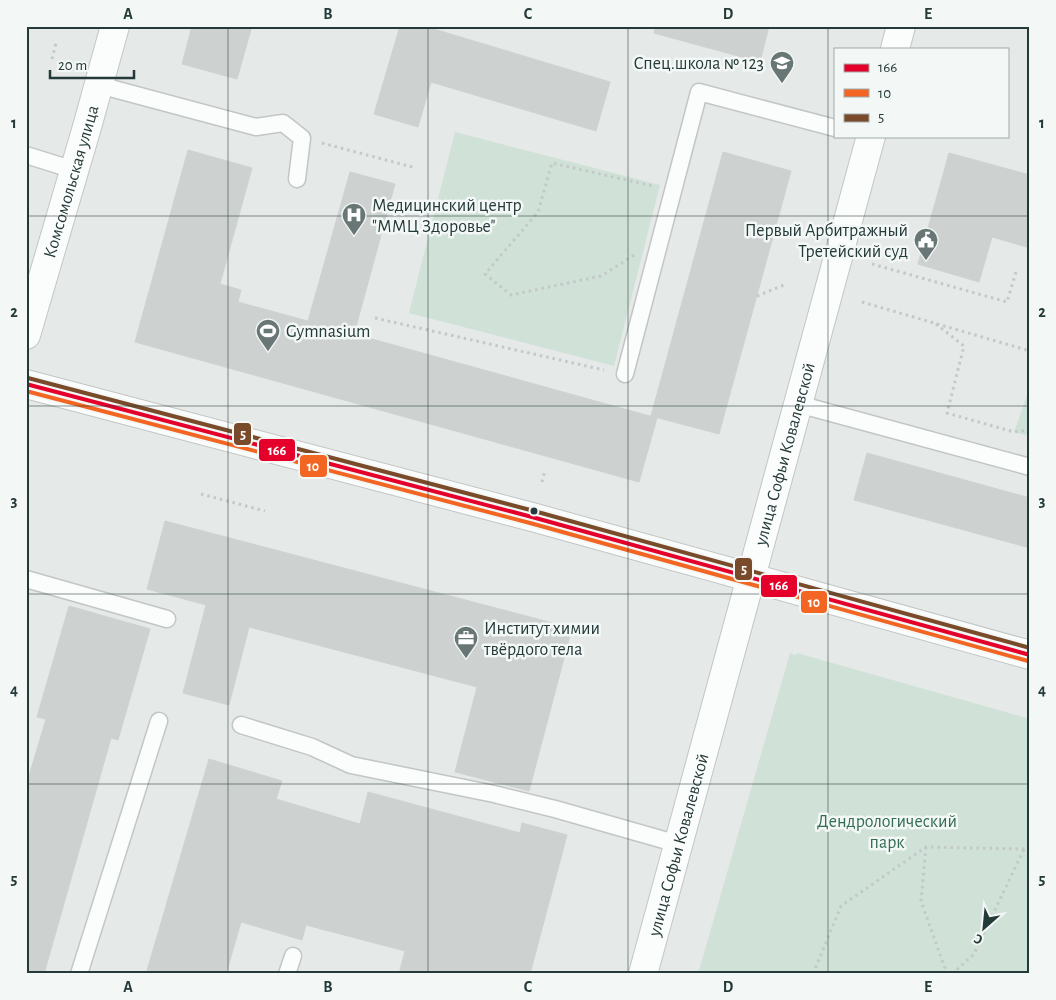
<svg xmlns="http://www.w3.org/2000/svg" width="1056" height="1000" font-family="'Alegreya Sans',sans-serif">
<rect width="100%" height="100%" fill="#e5e9e8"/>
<!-- green -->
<g fill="#d0e1d8">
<polygon points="455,132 660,185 614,366 409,313"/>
<polygon points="1030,387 1030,436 1014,432"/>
<polygon points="790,653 796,655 797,653 1030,719 1030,974 698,974"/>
</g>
<!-- building -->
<g fill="#cdd2d1" stroke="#ced2d1">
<polygon points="192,26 252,26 237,79 182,64"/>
<polygon points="400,26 424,26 610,82 596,131 431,82 418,127 374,114"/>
<polygon points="655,26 769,26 760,62 654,33"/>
<polygon points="188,150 252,168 220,284 241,290 238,302 308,321 350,172 395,184 354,334 657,418 639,482 135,342"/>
<polygon points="723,152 791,171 719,434 651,416"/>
<polygon points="949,153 1030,175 1030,248 992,237 979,282 918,264"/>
<polygon points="867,453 1030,498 1030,548 854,500"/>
<polygon points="165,521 572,628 529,791 455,772 477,687 249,627 229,705 183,693 206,605 147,589"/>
<polygon points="69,606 150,629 118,740 111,738 44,974 26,974 26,786 46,719 37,717"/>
<polygon points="209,759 282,781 276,799 360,824 368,792 520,833 522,823 567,835 530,974 399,974 405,951 306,925 302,940 241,922 226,974 146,974"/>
</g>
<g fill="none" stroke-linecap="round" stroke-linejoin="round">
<defs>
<g id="service">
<polyline points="99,85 256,127 283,123 302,138 297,179"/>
<polyline points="26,155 74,170"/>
<polyline points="625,374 699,92 835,128"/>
<polyline points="798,404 1030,467"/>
<polyline points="26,579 167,619"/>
<polyline points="241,725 312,747 351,765 494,794 555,809 678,844"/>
<polyline points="79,974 159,721"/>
<polyline points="287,974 293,956"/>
</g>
<g id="minor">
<polyline points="895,49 901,26"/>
<path id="s1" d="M643 974 871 136"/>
</g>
<polyline id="tertiary" points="26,384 532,517 1030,655"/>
<g id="secondary">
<path id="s2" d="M26 335 87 127 115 26"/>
</g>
</defs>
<!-- service casing -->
<use href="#service" stroke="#c2c6c5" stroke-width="19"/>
<!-- minor casing -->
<use href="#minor" stroke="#c2c6c5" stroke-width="30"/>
<!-- tertiary casing -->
<use href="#tertiary" stroke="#c2c6c5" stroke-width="30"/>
<!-- secondary casing -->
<use href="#secondary" stroke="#c2c7c6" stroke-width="30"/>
<!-- path -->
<g stroke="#c2c9c8" stroke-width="3" stroke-dasharray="2.5 4" stroke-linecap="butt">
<polyline points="52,59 56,43"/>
<polyline points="322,143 416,168"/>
<polyline points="634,255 601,276 511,295 485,274 538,212 552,163 653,186"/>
<polyline points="872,264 1007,302 1016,272"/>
<polyline points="757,296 784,285"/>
<polyline points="862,302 1030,351"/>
<polyline points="375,318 604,370"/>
<polyline points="936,324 964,346 947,413 1014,432 1030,430"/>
<polyline points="542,482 545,470"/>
<polyline points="201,494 265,511"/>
<polyline points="926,847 921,901 947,974"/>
<polyline points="813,974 841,906 926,847 1024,849 1030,844"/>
<polyline points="952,974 974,954 1024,849"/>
</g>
<!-- service -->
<use href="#service" stroke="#fbfcfc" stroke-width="16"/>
<!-- minor -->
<use href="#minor" stroke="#fbfcfc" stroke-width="28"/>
<!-- tertiary -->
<use href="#tertiary" stroke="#fbfcfc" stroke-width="28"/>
<!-- secondary -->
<use href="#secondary" stroke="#fbfcfc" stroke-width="28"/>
<defs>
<polyline id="bus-1" points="26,384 532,517 1030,655"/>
<polyline id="bus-2" points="26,391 530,523 1028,661"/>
<polyline id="bus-3" points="28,378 534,511 1030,648"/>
</defs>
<!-- bus-1 casing -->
<use href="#bus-1" stroke="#f3f8f6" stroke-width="8"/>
<!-- bus-2 casing -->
<use href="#bus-2" stroke="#f3f8f6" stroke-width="8"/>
<!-- bus-3 casing -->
<use href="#bus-3" stroke="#f3f8f6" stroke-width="8"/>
<!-- bus-1 -->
<use href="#bus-1" stroke="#e4002b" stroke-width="4"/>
<!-- bus-2 -->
<use href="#bus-2" stroke="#f26522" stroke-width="4"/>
<!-- bus-3 -->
<use href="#bus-3" stroke="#7a4b2a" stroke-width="4"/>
</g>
<!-- grid -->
<path fill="none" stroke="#243a39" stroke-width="1" stroke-opacity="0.55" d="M228 26V974M428 26V974M628 26V974M828 26V974M26 216H1030M26 406H1030M26 594H1030M26 784H1030"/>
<!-- icons -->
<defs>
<symbol id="school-pin" viewBox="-11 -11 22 30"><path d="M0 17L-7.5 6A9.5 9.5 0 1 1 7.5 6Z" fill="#687776" stroke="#f3f8f6"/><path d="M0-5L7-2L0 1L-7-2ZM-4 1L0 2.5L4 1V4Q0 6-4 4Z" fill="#fff"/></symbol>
<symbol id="hospital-pin" viewBox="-11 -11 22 30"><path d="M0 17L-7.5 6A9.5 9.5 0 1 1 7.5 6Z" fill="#687776" stroke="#f3f8f6"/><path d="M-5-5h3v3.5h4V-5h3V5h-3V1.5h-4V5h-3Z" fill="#fff"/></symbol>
<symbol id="civic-pin" viewBox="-11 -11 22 30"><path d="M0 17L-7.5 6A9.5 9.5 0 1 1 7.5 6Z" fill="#687776" stroke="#f3f8f6"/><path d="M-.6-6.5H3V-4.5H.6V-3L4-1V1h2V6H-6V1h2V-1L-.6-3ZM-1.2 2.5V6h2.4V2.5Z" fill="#fff"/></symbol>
<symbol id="stadium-pin" viewBox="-11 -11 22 30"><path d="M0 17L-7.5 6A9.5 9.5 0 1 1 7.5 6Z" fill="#687776" stroke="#f3f8f6"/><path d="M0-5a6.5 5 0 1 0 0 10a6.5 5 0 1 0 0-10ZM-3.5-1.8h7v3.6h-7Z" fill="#fff"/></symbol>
<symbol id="office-pin" viewBox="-11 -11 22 30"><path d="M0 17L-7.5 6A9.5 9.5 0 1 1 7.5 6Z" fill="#687776" stroke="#f3f8f6"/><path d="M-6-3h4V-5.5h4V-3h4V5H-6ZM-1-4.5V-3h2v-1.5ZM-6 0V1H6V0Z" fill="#fff"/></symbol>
</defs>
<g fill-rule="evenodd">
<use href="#school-pin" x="768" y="49" width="28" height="38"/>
<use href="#hospital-pin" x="340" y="201" width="28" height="38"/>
<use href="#civic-pin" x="912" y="226" width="28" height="38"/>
<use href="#stadium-pin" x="254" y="317" width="28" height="38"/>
<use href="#office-pin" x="452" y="624" width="28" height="38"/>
</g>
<!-- markers -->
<circle fill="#243a39" stroke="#f3f8f6" stroke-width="2" cx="534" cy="511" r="4.5"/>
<g text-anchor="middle" stroke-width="5" stroke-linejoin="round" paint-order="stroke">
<!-- poi labels -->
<g font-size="18" fill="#243a39" stroke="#f3f8f6" text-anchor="start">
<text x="764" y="69" text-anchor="end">Спец.школа № 123</text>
<text x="372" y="211">Медицинский центр<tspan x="372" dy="21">"ММЦ Здоровье"</tspan></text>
<text x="908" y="236" text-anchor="end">Первый Арбитражный<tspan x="908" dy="21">Третейский суд</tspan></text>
<text x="286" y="337">Gymnasium</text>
<text x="484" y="634">Институт химии<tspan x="484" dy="21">твёрдого тела</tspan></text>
</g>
<!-- street labels -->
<g font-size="18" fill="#243a39" stroke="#f3f8f6">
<text dy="6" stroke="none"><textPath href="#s2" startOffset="160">Комсомольская улица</textPath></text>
<text dy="6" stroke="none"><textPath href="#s1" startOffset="539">улица Софьи Ковалевской</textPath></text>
<text dy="6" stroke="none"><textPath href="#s1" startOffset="134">улица Софьи Ковалевской</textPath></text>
</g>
<!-- park labels -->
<g font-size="18" fill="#336d54" stroke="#f3f8f6">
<text x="887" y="827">Дендрологический<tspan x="887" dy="21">парк</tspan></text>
</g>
</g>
<g stroke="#f3f8f6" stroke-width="2">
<rect x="233" y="422" width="19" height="24" rx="5" fill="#7a4b2a"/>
<rect x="258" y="438" width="38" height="24" rx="5" fill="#e4002b"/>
<rect x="299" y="454" width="29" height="24" rx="5" fill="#f26522"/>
<rect x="734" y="557" width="19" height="24" rx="5" fill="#7a4b2a"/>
<rect x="760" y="574" width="38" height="24" rx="5" fill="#e4002b"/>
<rect x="800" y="590" width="28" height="24" rx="5" fill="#f26522"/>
</g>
<g font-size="14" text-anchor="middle" font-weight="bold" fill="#fff">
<text x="243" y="439">5</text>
<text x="277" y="455">166</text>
<text x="313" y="471">10</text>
<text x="744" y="574">5</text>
<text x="779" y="590">166</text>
<text x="814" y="607">10</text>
</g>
<!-- border -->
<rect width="1056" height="1000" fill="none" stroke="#f3f8f6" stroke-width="55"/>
<!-- legend -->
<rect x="834" y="48" width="175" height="90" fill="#f3f8f6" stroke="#a0acaa"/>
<rect x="844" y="64" width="25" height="8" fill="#e4002b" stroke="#a0acaa"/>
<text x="878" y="72" font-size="15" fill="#243a39">166</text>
<rect x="844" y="89" width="25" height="8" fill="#f26522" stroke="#a0acaa"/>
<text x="878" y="98" font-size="15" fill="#243a39">10</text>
<rect x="844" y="114" width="25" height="8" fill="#7a4b2a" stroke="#a0acaa"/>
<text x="878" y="122" font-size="15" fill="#243a39">5</text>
<!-- north arrow -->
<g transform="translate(984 928) rotate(207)" stroke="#f3f8f6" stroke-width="4" paint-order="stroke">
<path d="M0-4L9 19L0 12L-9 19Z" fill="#243a39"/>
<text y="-8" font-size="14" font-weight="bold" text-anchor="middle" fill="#243a39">С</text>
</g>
<!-- scale -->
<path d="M50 70v8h84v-8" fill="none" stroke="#243a39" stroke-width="2.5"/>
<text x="58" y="70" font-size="15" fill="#243a39" stroke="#f3f8f6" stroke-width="4" paint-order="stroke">20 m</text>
<rect x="28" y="28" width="1000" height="944" fill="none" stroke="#243a39" stroke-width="2"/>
<g font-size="16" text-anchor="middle" font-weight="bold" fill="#243a39">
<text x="128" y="19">A</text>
<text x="328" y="19">B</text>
<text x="528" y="19">C</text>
<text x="728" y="19">D</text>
<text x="928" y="19">E</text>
<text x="14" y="128">1</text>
<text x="1042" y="128">1</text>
<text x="14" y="317">2</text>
<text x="1042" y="317">2</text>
<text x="14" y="506">3</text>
<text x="1042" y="506">3</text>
<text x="14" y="695">4</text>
<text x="1042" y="695">4</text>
<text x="14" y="884">5</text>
<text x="1042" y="884">5</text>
<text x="128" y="992">A</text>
<text x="328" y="992">B</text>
<text x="528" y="992">C</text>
<text x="728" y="992">D</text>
<text x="928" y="992">E</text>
</g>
</svg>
